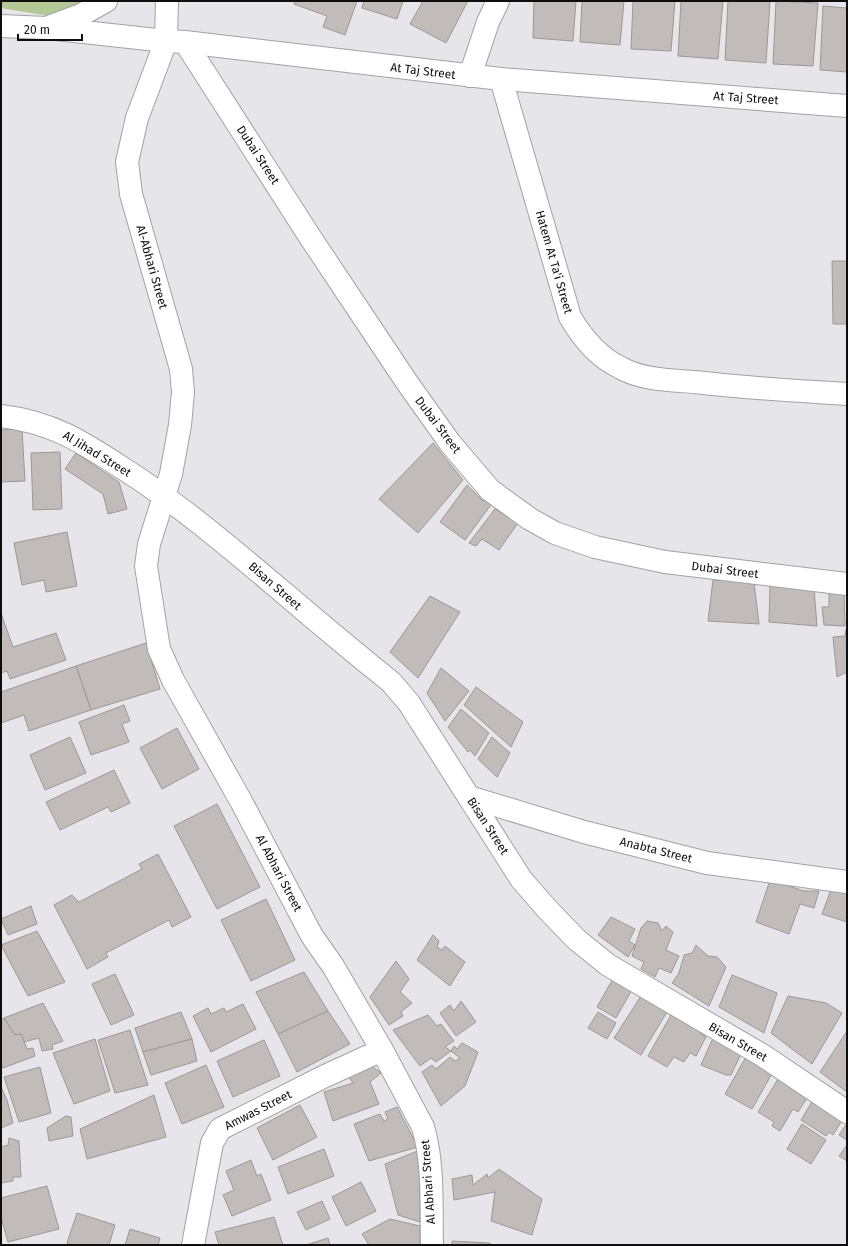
<svg xmlns="http://www.w3.org/2000/svg" width="848" height="1246" font-family="'Fira Sans',sans-serif">
<rect width="100%" height="100%" fill="#e6e5ea"/>
<!-- green -->
<polygon fill="#b2c895" points="1,1 99,1 61,18 1,8"/>
<!-- building -->
<g fill="#c1bcb9" stroke="#9d9896">
<polygon points="295,1 357,1 345,35 323,27 327,16 294,4"/>
<polygon points="364,1 403,1 397,19 362,8"/>
<polygon points="423,1 468,1 446,43 410,24"/>
<polygon points="534,1 576,1 573,41 533,38"/>
<polygon points="582,1 624,1 620,45 580,42"/>
<polygon points="633,1 675,1 671,51 631,49"/>
<polygon points="681,1 723,1 718,59 678,56"/>
<polygon points="728,1 770,1 766,63 725,60"/>
<polygon points="776,1 818,3 813,66 773,64"/>
<polygon points="823,6 847,8 847,72 820,70"/>
<polygon points="832,261 847,261 847,324 833,324"/>
<polygon points="22,429 25,481 1,482 1,430"/>
<polygon points="433,443 463,480 418,533 379,499"/>
<polygon points="60,452 62,509 33,510 31,453"/>
<polygon points="76,453 119,482 127,509 108,514 103,494 65,469"/>
<polygon points="467,485 483,501 487,497 493,502 465,540 440,522"/>
<polygon points="495,509 518,523 499,550 482,539 476,546 469,543"/>
<polygon points="67,532 77,586 46,592 44,580 22,585 14,543"/>
<polygon points="713,580 754,582 759,624 708,621"/>
<polygon points="770,585 814,588 817,626 769,622"/>
<polygon points="829,586 844,589 845,626 824,625 822,607 829,607"/>
<polygon points="430,596 460,612 418,678 390,652"/>
<polygon points="1,613 13,647 56,633 66,660 10,679 7,671 1,673"/>
<polygon points="846,630 847,672 837,677 833,637 845,636"/>
<polygon points="146,643 160,689 91,710 76,666"/>
<polygon points="76,666 91,710 29,731 24,715 1,723 1,692"/>
<polygon points="441,668 469,691 445,721 427,693"/>
<polygon points="476,687 523,722 511,747 464,705"/>
<polygon points="124,705 130,721 122,724 129,742 91,755 79,722"/>
<polygon points="461,709 489,733 475,756 470,750 468,752 448,727"/>
<polygon points="177,728 199,769 162,789 140,748"/>
<polygon points="70,737 86,773 45,790 30,755"/>
<polygon points="492,737 510,753 497,777 478,759"/>
<polygon points="114,770 130,803 111,812 108,807 60,830 46,802"/>
<polygon points="217,804 260,887 217,909 174,826"/>
<polygon points="158,854 191,917 172,927 169,920 106,953 108,957 87,969 54,905 72,895 79,902 142,869 139,864"/>
<polygon points="770,880 804,891 819,891 814,908 800,904 789,934 756,922"/>
<polygon points="832,887 847,890 847,922 822,914"/>
<polygon points="266,899 295,960 251,981 221,920"/>
<polygon points="31,906 37,924 8,935 1,919"/>
<polygon points="611,917 635,929 629,941 635,945 628,957 598,935"/>
<polygon points="647,921 658,923 662,931 666,926 673,932 666,950 679,956 671,973 659,968 655,977 641,969 644,962 632,956 641,928"/>
<polygon points="37,931 65,982 28,996 1,945"/>
<polygon points="433,935 439,941 437,947 442,950 445,946 465,962 450,986 417,960"/>
<polygon points="696,945 708,956 717,957 726,967 709,1006 672,983 679,973 684,955 692,953"/>
<polygon points="396,961 409,979 400,992 412,1003 401,1012 403,1016 389,1025 370,997"/>
<polygon points="304,972 328,1011 278,1034 256,992"/>
<polygon points="115,974 134,1015 111,1025 92,984"/>
<polygon points="732,975 777,993 764,1033 719,1007"/>
<polygon points="614,977 633,988 616,1018 597,1007"/>
<polygon points="641,996 667,1012 641,1055 614,1038"/>
<polygon points="788,996 826,1003 842,1013 812,1064 771,1033"/>
<polygon points="461,1001 476,1022 456,1036 440,1013 450,1005 454,1011"/>
<polygon points="43,1003 63,1041 52,1045 53,1049 42,1051 39,1038 24,1042 21,1034 15,1035 4,1018"/>
<polygon points="243,1004 256,1029 211,1052 193,1016 208,1008 211,1014 224,1008 226,1012"/>
<polygon points="328,1011 350,1044 297,1072 278,1034"/>
<polygon points="181,1012 192,1039 143,1052 135,1028"/>
<polygon points="598,1012 616,1023 607,1039 588,1028"/>
<polygon points="428,1015 437,1026 441,1024 454,1041 445,1047 451,1051 436,1062 431,1058 420,1066 393,1030"/>
<polygon points="671,1015 701,1031 700,1033 706,1037 696,1056 690,1053 684,1062 674,1057 667,1067 648,1056"/>
<polygon points="4,1018 15,1035 21,1034 27,1049 33,1048 35,1056 3,1068 1,1062 1,1020"/>
<polygon points="130,1030 148,1085 115,1093 98,1040"/>
<polygon points="847,1031 847,1092 820,1072"/>
<polygon points="713,1038 742,1052 731,1075 726,1075 701,1065"/>
<polygon points="95,1039 110,1091 74,1104 53,1053"/>
<polygon points="192,1039 197,1061 151,1075 143,1052"/>
<polygon points="264,1040 280,1076 233,1097 217,1061"/>
<polygon points="462,1043 478,1052 465,1086 441,1106 422,1072 432,1065 436,1069 450,1057 455,1061 460,1058 451,1051 454,1046 457,1049"/>
<polygon points="747,1055 774,1070 752,1109 725,1094"/>
<polygon points="206,1065 224,1107 182,1124 165,1083"/>
<polygon points="40,1067 51,1113 19,1122 4,1077"/>
<polygon points="373,1067 381,1073 370,1082 379,1104 333,1121 324,1092 353,1083 343,1069"/>
<polygon points="781,1074 809,1095 798,1112 793,1109 780,1131 772,1126 774,1122 758,1112"/>
<polygon points="1,1087 7,1100 13,1123 1,1128"/>
<polygon points="154,1095 166,1137 87,1159 80,1129"/>
<polygon points="813,1100 843,1119 833,1135 829,1132 826,1136 801,1120"/>
<polygon points="300,1105 317,1137 273,1160 257,1128"/>
<polygon points="397,1107 418,1147 369,1161 354,1124 380,1114 384,1121 388,1119 385,1112"/>
<polygon points="66,1116 71,1117 73,1136 49,1141 47,1128"/>
<polygon points="847,1123 847,1140 839,1135"/>
<polygon points="802,1124 826,1140 811,1164 787,1149"/>
<polygon points="9,1138 19,1141 21,1177 13,1177 13,1181 1,1183 1,1147 8,1145"/>
<polygon points="847,1145 847,1161 839,1156"/>
<polygon points="324,1149 334,1176 288,1194 278,1167"/>
<polygon points="420,1150 420,1222 398,1215 385,1164"/>
<polygon points="251,1160 257,1176 261,1174 271,1200 232,1216 223,1195 234,1190 226,1171"/>
<polygon points="499,1169 542,1199 532,1235 491,1221 495,1192 454,1200 452,1179 472,1175 473,1185 487,1174 488,1178"/>
<polygon points="361,1182 376,1211 346,1226 332,1197"/>
<polygon points="47,1186 59,1229 8,1242 1,1217 1,1198"/>
<polygon points="322,1201 330,1219 306,1230 297,1212"/>
<polygon points="77,1213 115,1225 109,1245 72,1245 67,1243"/>
<polygon points="274,1217 283,1245 219,1245 215,1232"/>
<polygon points="390,1219 420,1226 420,1245 369,1245 362,1234"/>
<polygon points="130,1229 160,1238 158,1245 125,1245"/>
<polygon points="328,1238 330,1245 306,1245"/>
<polygon points="452,1241 490,1243 490,1245 452,1245"/>
</g>
<g fill="none" stroke-linecap="round" stroke-linejoin="round">
<defs>
<g id="minor">
<polyline points="185,42 310,237 406,381 450,443 490,490 530,519 555,533 595,547 665,562 847,584"/>
<polyline points="470,76 488,22 498,1"/>
<path d="M501 79 570 317C583 339 598 357 621 368 642 380 671 380 695 382 746 388 796 391 847 394"/>
<path d="M1 416C53 422 84 443 127 471 183 507 233 550 284 593 319 623 355 653 391 682L409 703 521 879 547 909 577 940 608 965 762 1055 847 1112"/>
<polyline points="469,797 584,832 707,863 847,882"/>
<polyline points="193,1245 212,1143 220,1129 323,1077 382,1050"/>
</g>
<g id="tertiary">
<path d="M167 1 166 41 137 118 127 162 131 194 181 369 183 392 180 425 171 474 149 544 146 566 159 649 173 680 242 803 312 936 333 966 382 1050 423 1127C434 1164 431 1207 432 1245"/>
<polyline points="1,26 47,28 166,41 185,42 501,79 847,106"/>
<polyline points="51,26 81,15 106,1"/>
</g>
</defs>
<!-- minor casing -->
<use href="#minor" stroke="#a2a2a6" stroke-width="24"/>
<!-- tertiary casing -->
<use href="#tertiary" stroke="#a2a2a6" stroke-width="24"/>
<!-- minor -->
<use href="#minor" stroke="#fff" stroke-width="22"/>
<!-- tertiary -->
<use href="#tertiary" stroke="#fff" stroke-width="22"/>
</g>
<g text-anchor="middle" stroke-width="3" stroke-linejoin="round" paint-order="stroke">
<!-- street labels -->
<g font-size="12" fill="#0e0e0f" stroke="#fff">
<text transform="translate(423 71) rotate(7)" y="4">At Taj Street</text>
<text transform="translate(746 98) rotate(4)" y="4">At Taj Street</text>
<text transform="translate(258 155) rotate(57)" y="4">Dubai Street</text>
<text transform="translate(554 262) rotate(74)" y="4">Hatem At Ta'i Street</text>
<text transform="translate(152 267) rotate(74)" y="4">Al-Abhari Street</text>
<text transform="translate(438 425) rotate(53)" y="4">Dubai Street</text>
<text transform="translate(97 454) rotate(31)" y="4">Al Jihad Street</text>
<text transform="translate(725 570) rotate(7)" y="4">Dubai Street</text>
<text transform="translate(275 586) rotate(41)" y="4">Bisan Street</text>
<text transform="translate(488 826) rotate(57)" y="4">Bisan Street</text>
<text transform="translate(656 850) rotate(14)" y="4">Anabta Street</text>
<text transform="translate(279 873) rotate(62)" y="4">Al Abhari Street</text>
<text transform="translate(738 1042) rotate(30)" y="4">Bisan Street</text>
<text transform="translate(258 1110) rotate(-27)" y="4">Amwas Street</text>
<text transform="translate(428 1182) rotate(-94)" y="4">Al Abhari Street</text>
</g>
</g>
<!-- border -->
<rect width="848" height="1246" fill="none" stroke="#0e0e0f" stroke-width="4"/>
<!-- scale -->
<path d="M18 34v6h64v-6" fill="none" stroke="#0e0e0f" stroke-width="2"/>
<text x="24" y="34" font-size="12" fill="#0e0e0f" stroke="#ffffff" stroke-width="3" paint-order="stroke">20 m</text>
</svg>
